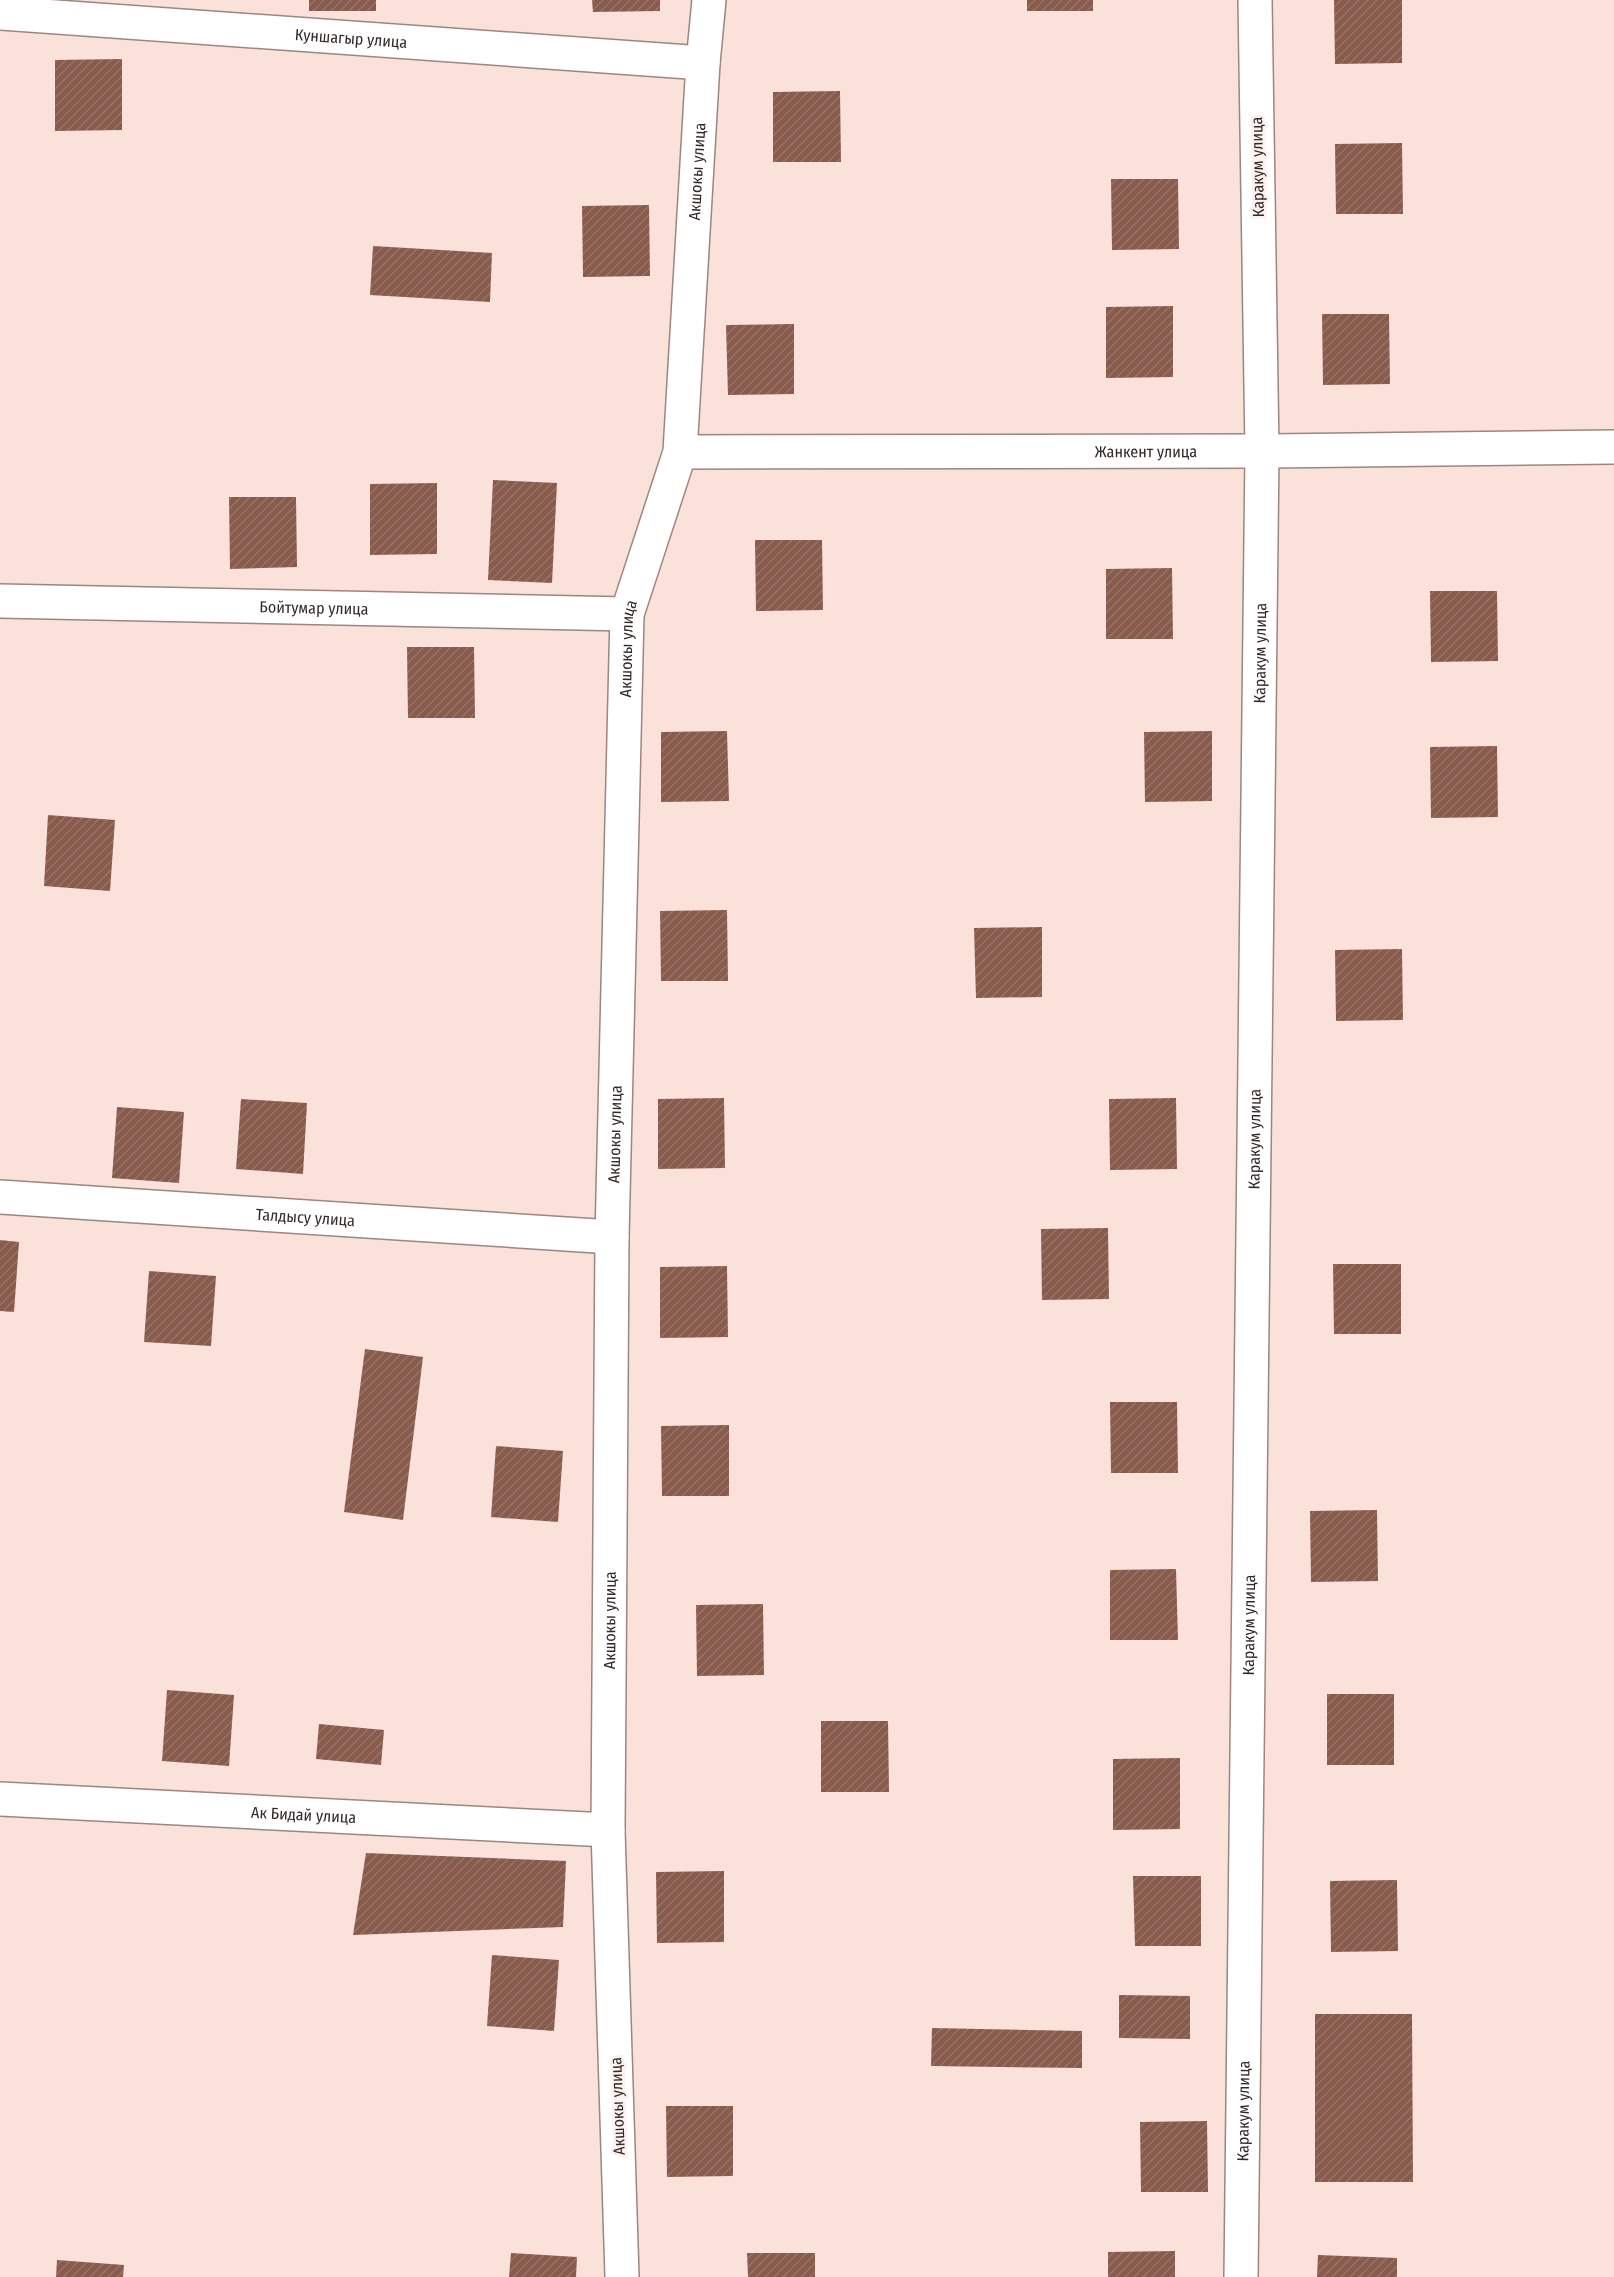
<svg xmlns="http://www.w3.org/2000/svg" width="1614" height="2277" font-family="'Fira Sans Condensed',sans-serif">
<defs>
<pattern id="building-hatch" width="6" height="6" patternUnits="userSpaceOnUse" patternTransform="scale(1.5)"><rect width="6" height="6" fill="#895b4c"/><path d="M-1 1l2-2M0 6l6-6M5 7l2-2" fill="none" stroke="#977468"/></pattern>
</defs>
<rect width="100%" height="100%" fill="#fae1d9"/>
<!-- building -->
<g fill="url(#building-hatch)">
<rect x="309" y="0" width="67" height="11"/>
<polygon points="592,0 660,0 660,11 593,12"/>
<rect x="1027" y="0" width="66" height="11"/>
<polygon points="1334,0 1402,0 1402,63 1335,64"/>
<polygon points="122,59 122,130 55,131 55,60"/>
<polygon points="840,91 841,162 773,162 773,92"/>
<polygon points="1402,143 1403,214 1336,214 1335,144"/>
<polygon points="1111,179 1178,179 1179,249 1112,250"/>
<polygon points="649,205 650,276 583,277 582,206"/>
<polygon points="373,246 492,253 490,302 370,295"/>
<polygon points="1173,306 1173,377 1106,378 1106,307"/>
<polygon points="1322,314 1389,314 1390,384 1323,385"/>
<polygon points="794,324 794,394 728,395 726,325"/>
<polygon points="493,480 557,483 552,583 488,580"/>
<polygon points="437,483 437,554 370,555 370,484"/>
<polygon points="229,497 296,497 297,567 230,569"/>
<polygon points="755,540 822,540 823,610 756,611"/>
<polygon points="1172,568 1173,639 1106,639 1106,569"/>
<polygon points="1430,591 1497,591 1498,661 1431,662"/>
<polygon points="407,647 474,647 475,718 408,718"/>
<polygon points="727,731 729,801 661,802 661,732"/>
<polygon points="1212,731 1212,801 1145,802 1144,732"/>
<polygon points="1497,746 1498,817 1431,818 1430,747"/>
<polygon points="48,815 115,820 110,891 44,886"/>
<polygon points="727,910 728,981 661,981 660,911"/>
<polygon points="1042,927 1042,997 976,998 974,928"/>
<polygon points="1402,949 1403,1020 1336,1021 1335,950"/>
<polygon points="724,1098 725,1168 658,1169 658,1099"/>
<polygon points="1176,1098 1177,1169 1110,1170 1109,1099"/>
<polygon points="241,1099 307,1103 303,1174 236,1169"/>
<polygon points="117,1107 184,1112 179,1183 112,1178"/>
<polygon points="1108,1228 1109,1299 1042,1300 1041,1229"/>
<polygon points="0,1240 19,1242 14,1312 0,1311"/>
<polygon points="1333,1264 1401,1264 1401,1334 1334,1334"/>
<polygon points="727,1266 728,1337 660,1338 660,1267"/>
<polygon points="149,1271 216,1276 211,1346 144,1342"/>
<polygon points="365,1349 423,1357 403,1520 344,1512"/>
<polygon points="1110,1402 1177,1402 1178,1473 1111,1473"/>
<polygon points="729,1425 729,1496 662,1496 661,1426"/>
<polygon points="496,1446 563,1451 558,1522 491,1517"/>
<polygon points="1377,1510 1378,1581 1311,1582 1310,1511"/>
<polygon points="1176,1569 1178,1640 1110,1640 1110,1570"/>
<polygon points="763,1604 764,1675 697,1676 696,1605"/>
<polygon points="167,1690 234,1695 229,1766 162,1761"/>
<rect x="1327" y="1694" width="67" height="71"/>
<polygon points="821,1721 888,1721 889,1792 821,1792"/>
<polygon points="319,1724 384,1730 381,1765 316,1759"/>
<polygon points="1180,1758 1180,1829 1113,1830 1113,1759"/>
<polygon points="366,1853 566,1861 563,1927 353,1935"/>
<polygon points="724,1871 724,1942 657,1943 656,1872"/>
<polygon points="1133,1876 1201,1876 1201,1946 1135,1946"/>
<polygon points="1397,1880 1398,1951 1331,1952 1330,1881"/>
<polygon points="492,1955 559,1960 554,2031 487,2026"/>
<polygon points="1119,1995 1190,1996 1190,2039 1119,2038"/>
<polygon points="1315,2014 1412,2014 1413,2182 1315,2182"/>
<polygon points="932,2028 1082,2031 1082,2068 931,2066"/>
<polygon points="666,2106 733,2106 733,2176 667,2177"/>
<polygon points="1207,2121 1208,2192 1141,2192 1140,2122"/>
<polygon points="1175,2251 1175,2277 1108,2277 1108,2252"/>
<polygon points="511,2253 577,2257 576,2277 509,2277"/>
<polygon points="747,2253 815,2253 815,2277 748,2277"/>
<polygon points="1318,2255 1397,2258 1397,2277 1317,2277"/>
<polygon points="57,2260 124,2265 123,2277 56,2277"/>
</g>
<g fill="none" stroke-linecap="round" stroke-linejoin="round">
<defs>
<g id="minor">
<path id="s1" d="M0 13 703 63"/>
<path id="s2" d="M680 452 1262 451 1614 447"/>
<path id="s3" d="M0 601 627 614"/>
<path id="s4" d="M0 1197 612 1237"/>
<path id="s5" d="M0 1799 608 1830"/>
<path id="s6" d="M622 2277 608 1830 612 1237 627 614 680 452 703 63 709 0"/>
<path id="s7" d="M1241 2277 1262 451 1255 0"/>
</g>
</defs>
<!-- minor casing -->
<use href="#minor" stroke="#9c867e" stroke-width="36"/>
<!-- minor -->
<use href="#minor" stroke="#fff" stroke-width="33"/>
</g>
<g text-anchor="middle" stroke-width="6" stroke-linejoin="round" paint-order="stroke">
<!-- street labels -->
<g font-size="16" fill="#332926" stroke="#fcf2ef">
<text dy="6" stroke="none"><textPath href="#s1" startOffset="352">Куншагыр улица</textPath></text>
<text transform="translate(1257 167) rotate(-91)" y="6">Каракум улица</text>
<text dy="6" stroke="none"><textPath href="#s6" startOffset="2115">Акшокы улица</textPath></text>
<text dy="6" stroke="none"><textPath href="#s2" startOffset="466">Жанкент улица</textPath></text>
<text dy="6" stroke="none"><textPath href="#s3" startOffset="314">Бойтумар улица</textPath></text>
<text dy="6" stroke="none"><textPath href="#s6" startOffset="1629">Акшокы улица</textPath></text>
<text dy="6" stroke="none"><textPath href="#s7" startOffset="1624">Каракум улица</textPath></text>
<text dy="6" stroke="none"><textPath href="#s6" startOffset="1143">Акшокы улица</textPath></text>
<text dy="6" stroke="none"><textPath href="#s7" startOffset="1138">Каракум улица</textPath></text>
<text dy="6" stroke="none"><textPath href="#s4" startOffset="306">Талдысу улица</textPath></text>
<text dy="6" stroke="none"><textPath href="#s6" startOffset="657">Акшокы улица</textPath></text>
<text dy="6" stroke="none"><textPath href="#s7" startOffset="652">Каракум улица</textPath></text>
<text dy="6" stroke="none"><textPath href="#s5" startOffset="304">Ак Бидай улица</textPath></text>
<text transform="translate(617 2106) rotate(-92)" y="6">Акшокы улица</text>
<text dy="6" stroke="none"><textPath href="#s7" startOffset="166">Каракум улица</textPath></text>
</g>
</g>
</svg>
